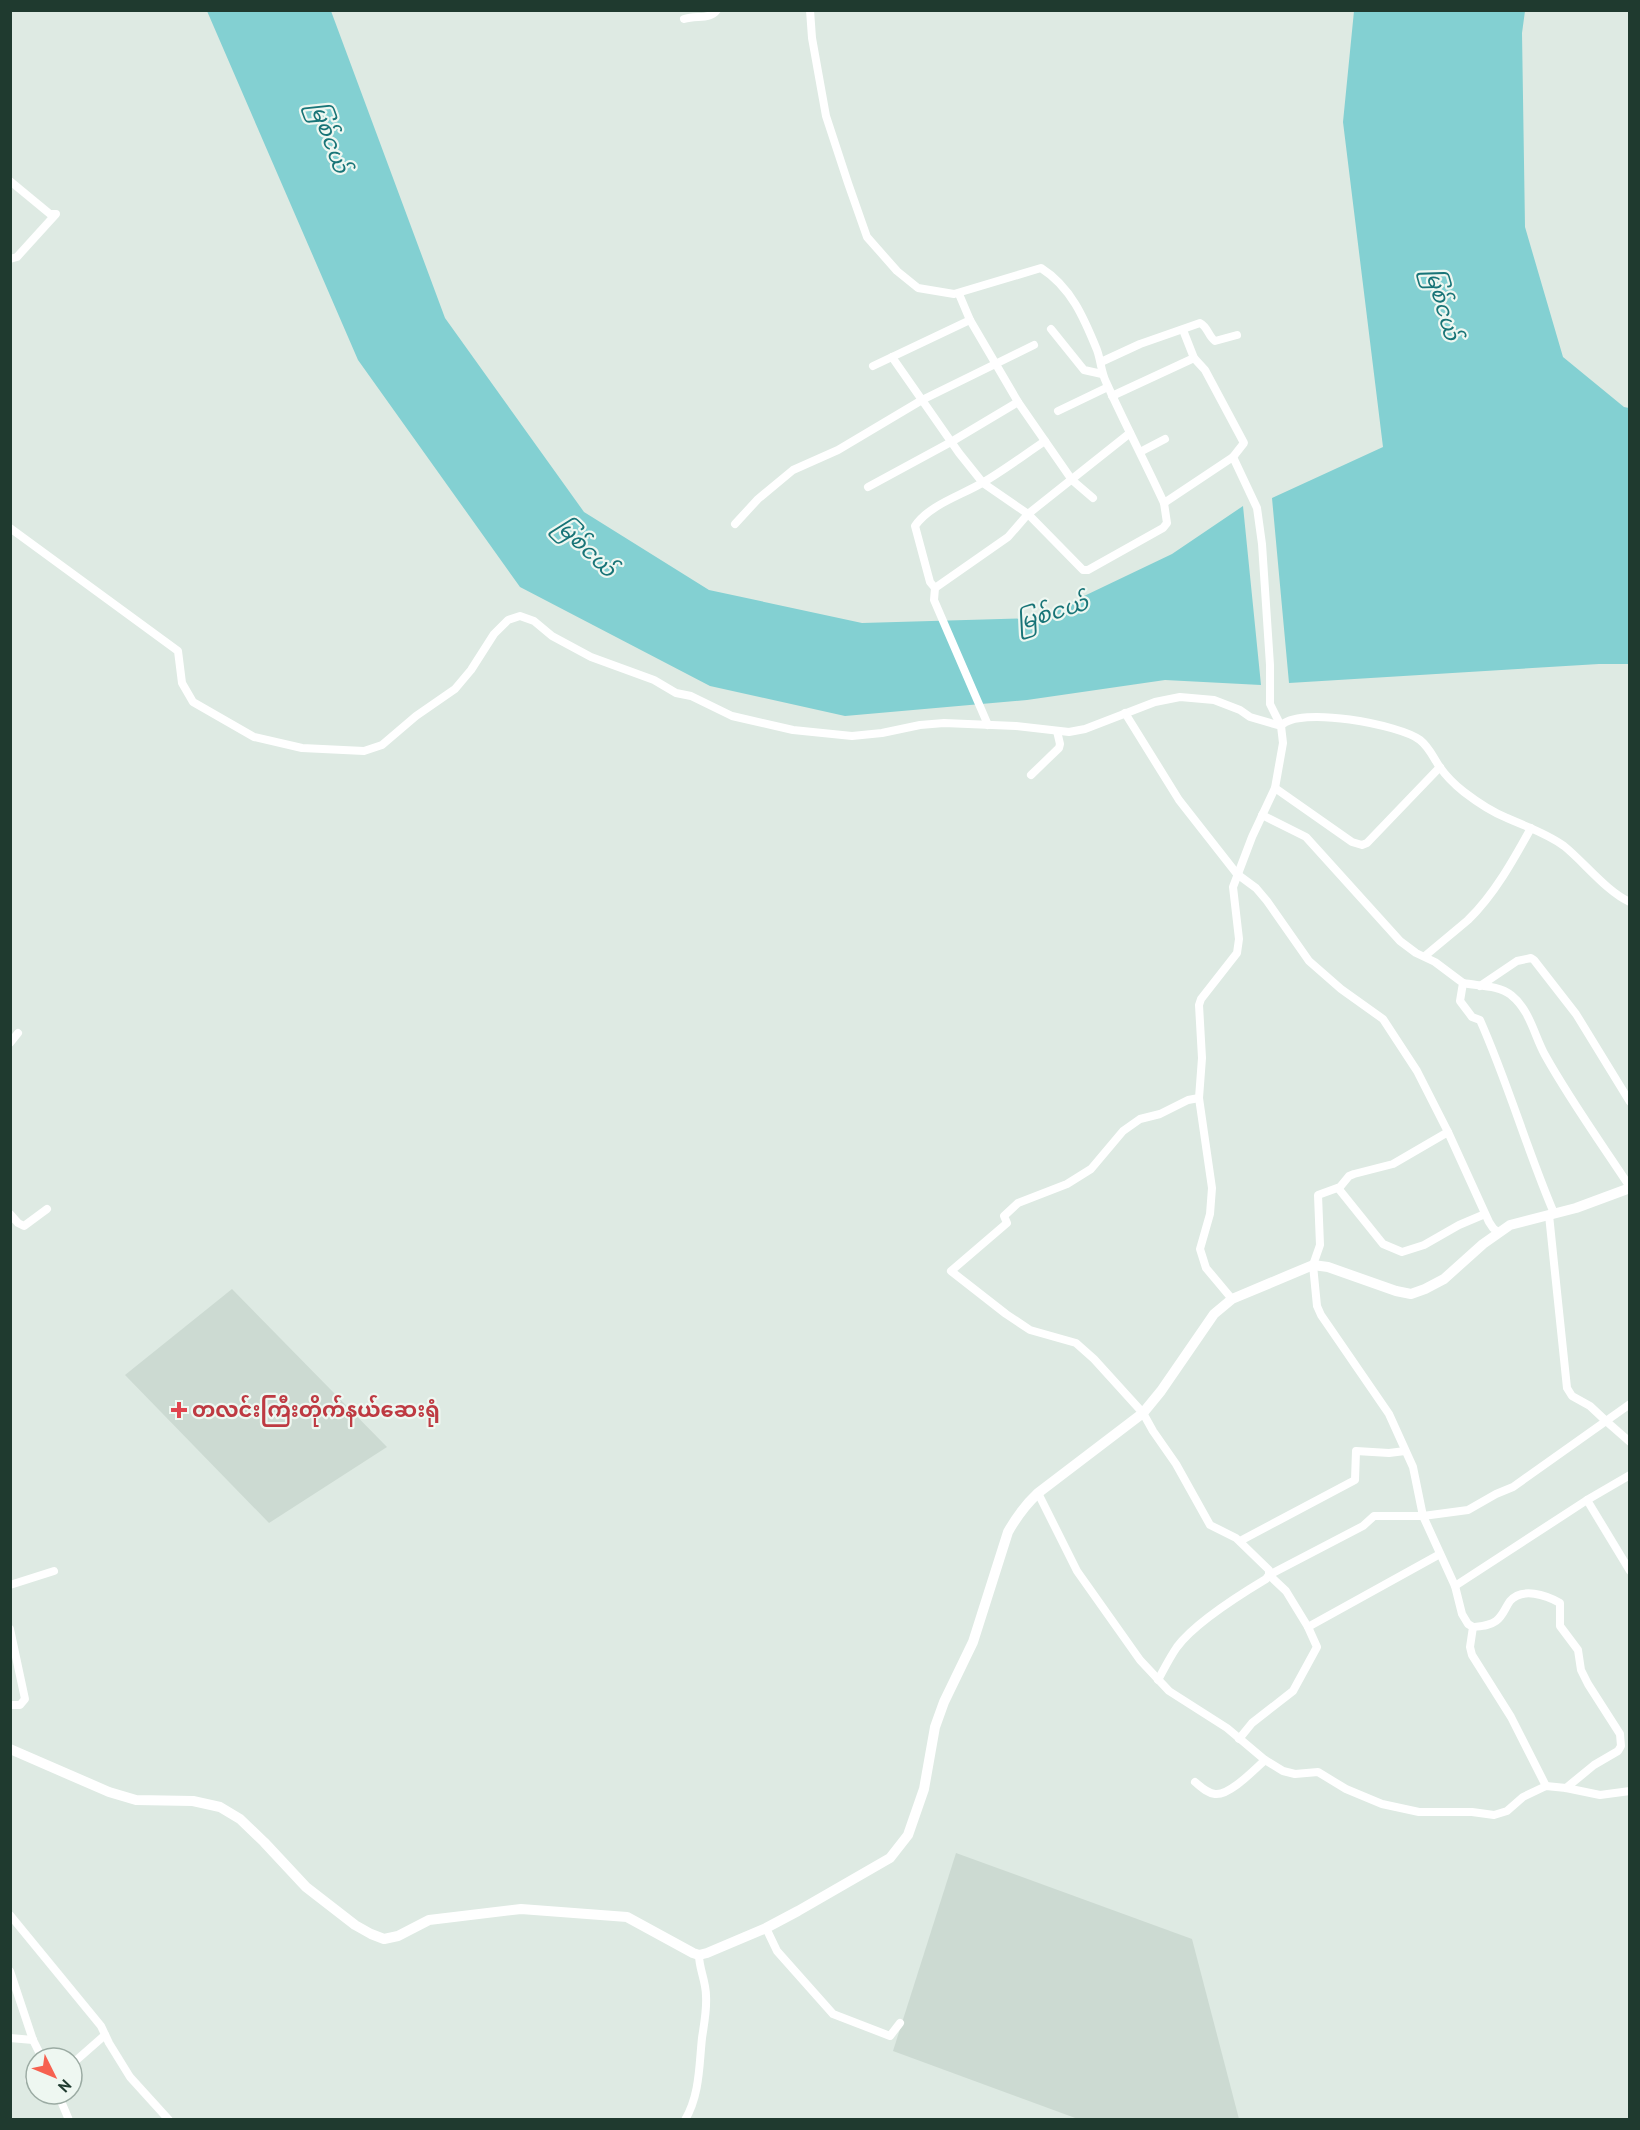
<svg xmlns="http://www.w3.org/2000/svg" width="1640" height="2130" font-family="'PT Sans','Noto Sans Myanmar',sans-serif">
<rect width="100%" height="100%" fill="#deeae3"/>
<!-- built -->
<g fill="#ccdad2">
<polygon points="232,1289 387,1447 269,1523 125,1375"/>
<polygon points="956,1853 1192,1939 1239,2119 1078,2119 893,2051"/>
</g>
<!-- water -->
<g fill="#83d0d2">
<polygon points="207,11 331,11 445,318 584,512 709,590 862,623 1038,618 1172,554 1243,506 1261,685 1165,680 1027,700 845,716 710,686 520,587 358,360"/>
<polygon points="1354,11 1525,11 1522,33 1525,227 1563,357 1624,407 1629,408 1629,664 1599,664 1289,683 1272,498 1383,447 1343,122"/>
</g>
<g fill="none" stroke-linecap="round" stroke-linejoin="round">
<!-- minor -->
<g stroke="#fff" stroke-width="8">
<path d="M810 10 812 38 826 116 848 183 867 237 897 271 918 288 954 294 1041 268C1071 287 1084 318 1097 350 1101 361 1101 372 1106 382 1124 422 1145 462 1164 503L1233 457 1257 508 1262 544 1270 665V704L1281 726 1283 743 1275 788 1252 837 1233 887 1239 939 1237 953 1201 999 1199 1005 1202 1058 1199 1098 1212 1188 1210 1214 1200 1249 1206 1268 1232 1299"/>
<path d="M684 19C697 15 710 20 717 10"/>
<polyline points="10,181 50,214 56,214 17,257 10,259"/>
<polyline points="959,294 970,320 1018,402 1072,480 1093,498"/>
<polyline points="1051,329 1084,370 1102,374"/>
<polyline points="1183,330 1194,358 1205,370 1244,443 1233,457"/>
<polyline points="892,357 959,453 983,483 1028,514 1083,570 1088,570 1163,528 1167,523 1164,503"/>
<path d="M1101 362 1140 344 1200 323C1208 327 1208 336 1215 341L1237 335"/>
<polyline points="873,366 970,320"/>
<polyline points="1112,396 1194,358"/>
<polyline points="1058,411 1108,387"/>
<polyline points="1140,452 1165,439"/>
<polyline points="868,487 951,442 1018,402"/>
<polyline points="735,524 758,499 793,470 838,450 922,400 1034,345"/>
<path d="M10 528 178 651 182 683 193 702 254 737 302 748 364 751 382 745 416 716 455 689 471 670 494 634 508 620 520 616 534 621 552 636 591 657 654 680 676 693 691 696 732 716 793 730 852 736 882 733 920 725 944 723 1016 726 1069 732 1085 729 1155 702 1180 697 1214 700 1240 710 1250 717 1281 726C1298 705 1401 725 1420 740 1429 747 1433 757 1439 766 1446 776 1455 785 1464 792 1477 802 1492 812 1507 818 1527 827 1546 833 1564 846 1584 862 1607 892 1630 902"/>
<path d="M935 588 930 582 915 526C929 505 960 496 982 483 1003 471 1024 455 1045 441"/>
<polyline points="1125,713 1179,800 1237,874 1256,888 1267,901 1309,961 1341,989 1383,1019 1417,1071 1448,1132 1489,1222 1493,1228 1499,1233"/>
<polyline points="988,725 934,600 935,588 1008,537 1028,514 1130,433"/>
<polyline points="1031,775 1059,748 1060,744 1057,731"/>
<polyline points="1275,788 1352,842 1362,845 1367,843 1440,767"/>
<path d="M1262 815 1306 837 1400 941 1416 953 1435 962 1463 983 1460 1001 1472 1017 1480 1020C1508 1083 1527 1150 1554 1213"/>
<path d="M1425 956C1439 944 1454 932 1468 920 1494 895 1514 859 1531 828"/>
<path d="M1463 983C1478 986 1499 985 1511 995 1530 1010 1534 1035 1545 1055 1570 1100 1601 1143 1630 1187"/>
<polyline points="1480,986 1517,961 1531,958 1534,960 1576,1014 1630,1102"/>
<polyline points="10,1043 18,1033"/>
<polyline points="1448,1132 1393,1164 1354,1174 1349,1176 1340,1187 1318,1195 1320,1245 1313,1265 1317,1306 1321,1315 1389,1414 1413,1467 1423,1516 1455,1586 1462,1614 1468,1624 1473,1627 1470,1647 1472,1655 1511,1717 1546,1786"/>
<polyline points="1338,1188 1383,1244 1402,1252 1424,1245 1459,1225 1485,1214"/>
<polyline points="10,1214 18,1223 24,1226 47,1209"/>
<polyline points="1630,1404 1606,1421 1630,1442"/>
<polyline points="1630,1475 1587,1500 1630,1571"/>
<polyline points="1038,1493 1077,1571 1140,1660 1169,1691 1227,1728 1265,1760 1283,1771 1295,1774 1318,1772 1346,1789 1382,1804 1419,1812 1472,1812 1494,1815 1507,1811 1523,1797 1546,1786 1566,1788 1600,1795 1630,1791"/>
<polyline points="1240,1541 1355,1480 1356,1451 1389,1453 1405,1451"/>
<polyline points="10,1585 54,1571"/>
<polyline points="1455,1586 1587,1500"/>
<polyline points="1308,1627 1286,1591 1269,1575 1363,1526 1374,1516 1423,1516 1468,1510 1496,1494 1513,1487 1606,1421 1590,1406 1572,1396 1567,1388 1549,1215"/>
<path d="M1473 1627C1482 1626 1489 1626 1496 1621 1503 1616 1505 1608 1510 1601 1522 1587 1546 1595 1560 1603V1626L1578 1650 1581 1670 1588 1684 1620 1734 1621 1746 1618 1751 1594 1765 1566 1788"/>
<polyline points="10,1629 25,1699 20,1705 10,1705"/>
<path d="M1158 1680C1164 1669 1170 1657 1177 1647 1194 1624 1241 1594 1266 1579L1269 1575V1570L1236 1538 1210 1525 1176 1464 1153 1431 1143 1413 1094 1359 1076 1343 1030 1330 1006 1314 951 1271 1007 1223 1004 1216 1018 1203 1067 1184 1091 1169 1123 1131 1140 1119 1160 1114 1188 1100 1199 1098"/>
<polyline points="1239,1739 1252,1723 1293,1691 1317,1647 1308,1627 1440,1554"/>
<path d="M1195 1782C1201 1787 1207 1793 1215 1794 1229 1796 1254 1770 1265 1760"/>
<polyline points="10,1915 101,2026 109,2043 130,2077 169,2120"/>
<polyline points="766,1928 777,1951 833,2014 890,2036 900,2023"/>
<polyline points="10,1971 33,2040 42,2058"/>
<polyline points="10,2038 33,2040"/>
<polyline points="72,2064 105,2035"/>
<polyline points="29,2080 36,2076"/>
<polyline points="58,2094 69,2120"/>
<path d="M685 2120C700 2094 699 2066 702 2038 704 2024 707 2010 706 1996 706 1981 699 1969 699 1955"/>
</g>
<!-- tertiary -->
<path stroke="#fff" stroke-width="10" d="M10 1749 109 1792 136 1800 193 1801 220 1807 240 1819 264 1842 306 1887 355 1925 371 1934 384 1939 398 1936 429 1920 521 1909 627 1917 693 1953 699 1955 707 1953 766 1928 798 1911 890 1858 908 1835 924 1789 935 1727 944 1702 973 1642 1008 1532C1017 1516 1025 1505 1038 1493L1143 1413 1161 1391 1214 1314 1232 1299 1313 1265 1328 1267 1396 1291 1411 1294 1425 1289 1444 1279 1483 1244 1510 1225 1576 1208 1630 1188"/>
</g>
<!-- markers -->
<path fill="#e0444e" stroke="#eef7f1" stroke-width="2" d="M176 1401h6v6h6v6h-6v6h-6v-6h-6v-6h6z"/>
<g text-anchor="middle" stroke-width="4.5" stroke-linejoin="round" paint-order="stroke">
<!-- health labels -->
<g font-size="21" font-weight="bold" fill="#be3a42" stroke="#eef7f1" text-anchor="start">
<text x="192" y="1417">တလင်းကြီးတိုက်နယ်ဆေးရုံ</text>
</g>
<!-- water labels -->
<g font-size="22" font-style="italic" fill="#187477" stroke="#eef7f1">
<text transform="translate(330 137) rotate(70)" y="8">မြစ်ငယ်</text>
<text transform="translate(1443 304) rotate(74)" y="8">မြစ်ငယ်</text>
<text transform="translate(586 547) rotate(44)" y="8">မြစ်ငယ်</text>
<text transform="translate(1052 612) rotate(-17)" y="8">မြစ်ငယ်</text>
</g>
</g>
<!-- border -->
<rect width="1640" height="2130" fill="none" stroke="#1f3a2f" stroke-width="24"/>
<!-- north arrow -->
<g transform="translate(54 2076) rotate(133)"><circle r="28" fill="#eef7f1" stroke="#9baba3" stroke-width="1.5"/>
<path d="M0-4.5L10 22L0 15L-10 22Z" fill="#f66150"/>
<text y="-9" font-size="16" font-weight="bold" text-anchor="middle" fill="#1f3a2f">N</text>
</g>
</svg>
